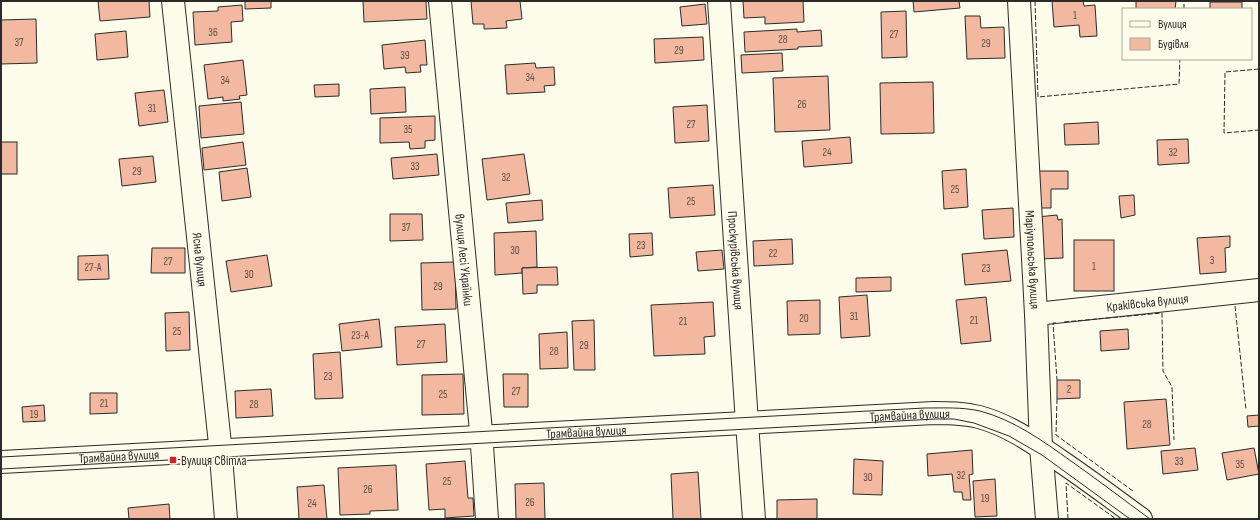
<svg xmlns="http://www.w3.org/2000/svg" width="1260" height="520" font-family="'Sofia Sans Condensed',sans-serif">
<rect width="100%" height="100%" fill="#fdfbea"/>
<!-- building -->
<g fill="#f2b8a0" stroke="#2b2b2b">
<polygon points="98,1 149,1 150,17 100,21"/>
<polygon points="245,1 271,1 271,8 245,9"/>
<polygon points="363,1 426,1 427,19 364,22"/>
<polygon points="471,1 520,1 522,19 506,21 507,28 484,29 484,24 473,24"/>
<polygon points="743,1 803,1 804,22 765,24 765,17 744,18"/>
<polygon points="913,1 959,1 960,8 914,12"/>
<polygon points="1052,1 1083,1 1084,6 1095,5 1097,36 1080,37 1079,25 1054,27"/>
<polygon points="1136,1 1176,1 1175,9 1136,9"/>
<rect x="1210" y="2" width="32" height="7"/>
<polygon points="705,4 707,24 682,26 680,7"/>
<polygon points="242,5 243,21 231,22 232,42 195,45 193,12 218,11 218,7"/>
<polygon points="906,11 907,57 882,58 881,12"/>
<polygon points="965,16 980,16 981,28 1004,27 1005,58 967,59"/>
<polygon points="36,19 37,63 1,64 1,20"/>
<polygon points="797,29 797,32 821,30 822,46 798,47 798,49 745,52 744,32"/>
<polygon points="126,31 128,57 97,60 95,34"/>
<polygon points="703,37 704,60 655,63 654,39"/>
<polygon points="425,40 427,65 420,65 421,72 406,73 405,67 384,69 382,45"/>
<polygon points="782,53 783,71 742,73 741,55"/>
<polygon points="243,60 247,95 239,96 240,99 223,101 223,97 208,99 204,65"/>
<polygon points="535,63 536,68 554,67 555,85 544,86 545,92 507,94 505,65"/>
<polygon points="828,76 830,130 775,132 773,78"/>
<polygon points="933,82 934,133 881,134 880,83"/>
<polygon points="339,84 339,96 315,97 314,85"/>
<polygon points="405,87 406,112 371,114 370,89"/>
<polygon points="164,90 168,122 139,126 135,93"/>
<polygon points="241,102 244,134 201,138 199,106"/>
<polygon points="707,105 709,141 675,143 673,107"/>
<polygon points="435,116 435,140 425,141 425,148 410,149 409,142 380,143 380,118"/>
<polygon points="1098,122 1099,144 1065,145 1064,124"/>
<polygon points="850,137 852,163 804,167 802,141"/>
<polygon points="1188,139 1189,163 1158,165 1157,140"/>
<rect x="1" y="142" width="16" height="32"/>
<polygon points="243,142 246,165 204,170 202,148"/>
<polygon points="437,154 439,175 393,179 391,158"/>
<polygon points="524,154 530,194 487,200 482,159"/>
<polygon points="153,156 156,182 122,186 119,159"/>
<polygon points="247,168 251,197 222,201 219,172"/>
<polygon points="966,169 968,207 944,209 942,171"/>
<polygon points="1034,171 1068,171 1068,189 1051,189 1051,208 1034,208"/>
<polygon points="713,185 715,215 670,218 668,188"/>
<polygon points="1134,195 1135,215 1121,218 1119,196"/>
<polygon points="542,200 543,220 508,223 506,203"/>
<polygon points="1013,208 1014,237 984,239 982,210"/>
<polygon points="390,214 422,214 423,240 390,241"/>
<polygon points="1057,215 1058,220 1062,219 1063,258 1039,259 1037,217"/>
<polygon points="536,231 537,267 522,268 522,273 495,275 494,233"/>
<polygon points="652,233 653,255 630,257 629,234"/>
<polygon points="1230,236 1230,247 1225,248 1226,272 1200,274 1197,238"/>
<polygon points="792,239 793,264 754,266 753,241"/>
<rect x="1074" y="240" width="40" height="51"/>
<polygon points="152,248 185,248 185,273 151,273"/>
<polygon points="722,250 724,269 698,271 696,252"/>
<polygon points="1007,250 1011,281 965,285 962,254"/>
<polygon points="108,255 109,279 78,280 78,256"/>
<polygon points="267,255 272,286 231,292 226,261"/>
<polygon points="455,262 456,309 422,310 421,263"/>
<polygon points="557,267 558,285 537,285 537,293 523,294 522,268"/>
<polygon points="891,277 891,291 856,292 856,278"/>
<polygon points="867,295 870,336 841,338 839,297"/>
<polygon points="986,297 991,341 961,344 956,300"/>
<polygon points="820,300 820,334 788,335 787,301"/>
<polygon points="713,302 715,336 704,337 705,354 654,356 651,305"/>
<polygon points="189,312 190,350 166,351 165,313"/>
<polygon points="379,319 382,347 342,351 339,324"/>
<polygon points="594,320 595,370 574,370 572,321"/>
<polygon points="445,324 447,362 397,365 395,327"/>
<polygon points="1128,329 1129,349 1101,351 1100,331"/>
<polygon points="567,332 568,368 540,369 539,334"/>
<polygon points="340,352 343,398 315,399 313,354"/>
<polygon points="463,374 464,414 422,415 422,375"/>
<polygon points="503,374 528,374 528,407 504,407"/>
<polygon points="1057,380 1080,380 1080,398 1057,399"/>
<polygon points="271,389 273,416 236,418 235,391"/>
<polygon points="90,393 117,393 117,413 90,414"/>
<polygon points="1166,399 1170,445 1127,449 1124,402"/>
<polygon points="44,405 45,421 23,422 22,407"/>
<polygon points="1259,415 1259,426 1248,427 1247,416"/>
<polygon points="1195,448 1198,470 1163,474 1161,451"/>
<polygon points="1254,448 1259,474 1227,480 1222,453"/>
<polygon points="972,450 973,474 969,475 971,500 963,500 962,492 954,492 952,474 928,476 927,454"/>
<polygon points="854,459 883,461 882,495 853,494"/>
<polygon points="465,461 468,498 473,498 474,516 445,518 445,509 429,510 426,464"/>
<polygon points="396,465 398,510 370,511 370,514 340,515 338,468"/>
<polygon points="698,472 701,519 673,519 671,474"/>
<polygon points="995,479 997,516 975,517 973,481"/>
<polygon points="544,483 545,519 516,519 515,484"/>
<polygon points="324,485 327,519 299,519 297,487"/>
<polygon points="817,499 817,519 777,519 777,500"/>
<polygon points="169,504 170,519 129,519 128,508"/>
</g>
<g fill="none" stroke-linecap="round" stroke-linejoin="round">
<defs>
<g id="minor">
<path id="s1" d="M173 1 220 444 226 519"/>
<path id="s2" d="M440 1 481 431 487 519"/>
<path id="s3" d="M719 1 747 423 754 519"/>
<path id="s4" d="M1019 1 1036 314 1041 447 1047 519"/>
<path id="s5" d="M1036 314 1259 290"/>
<path id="s6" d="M1 462 934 413C949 413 964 413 979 417 1009 425 1034 443 1059 460 1087 479 1114 499 1141 519"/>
</g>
</defs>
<!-- minor casing -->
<use href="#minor" stroke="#2b2b2b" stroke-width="24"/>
<!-- minor -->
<use href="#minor" stroke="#fdfbea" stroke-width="22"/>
<!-- tram -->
<g stroke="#2b2b2b" stroke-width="1">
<path d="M1 457 925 408C944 408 962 407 980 411 1014 420 1043 441 1071 461 1098 480 1124 500 1150 519"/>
<polyline points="1,469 935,419 954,419 974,423 1009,436 1042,455 1130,519"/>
</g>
<!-- fence -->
<g stroke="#2b2b2b" stroke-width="1" stroke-dasharray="5 2" stroke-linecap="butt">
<polyline points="1035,1 1038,97 1179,84 1180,59"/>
<polyline points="1184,9 1184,1"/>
<polyline points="1259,69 1225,72 1224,133 1259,130"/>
<polyline points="1235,306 1246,410"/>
<polyline points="1064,322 1162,313 1163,371 1172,387 1174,440"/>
<polyline points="1056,323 1053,323 1057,380"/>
<polyline points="1057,399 1056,435 1133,491"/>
<polyline points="1068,519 1066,483 1116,519"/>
</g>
</g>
<!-- markers -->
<rect fill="#c62828" stroke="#fdfbea" stroke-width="1.5" x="169" y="456" width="8" height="8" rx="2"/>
<g text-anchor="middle" stroke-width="3" stroke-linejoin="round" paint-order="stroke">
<!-- number labels -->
<g font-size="11" fill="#5d4e48">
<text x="1075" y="19">1</text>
<text x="213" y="36">36</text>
<text x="894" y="38">27</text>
<text x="783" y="43">28</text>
<text x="19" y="46">37</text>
<text x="986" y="47">29</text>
<text x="679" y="54">29</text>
<text x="405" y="59">39</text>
<text x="530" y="81">34</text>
<text x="225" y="84">34</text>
<text x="802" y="108">26</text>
<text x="152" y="112">31</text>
<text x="691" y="128">27</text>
<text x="408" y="133">35</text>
<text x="827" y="156">24</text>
<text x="1173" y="156">32</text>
<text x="415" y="170">33</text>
<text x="137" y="175">29</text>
<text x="506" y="181">32</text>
<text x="955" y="193">25</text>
<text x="691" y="205">25</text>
<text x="406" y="231">37</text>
<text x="641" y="249">23</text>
<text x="515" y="254">30</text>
<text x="773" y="257">22</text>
<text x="1212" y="264">3</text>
<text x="168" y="265">27</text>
<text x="1094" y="270">1</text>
<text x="93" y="271">27-А</text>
<text x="986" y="272">23</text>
<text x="249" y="278">30</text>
<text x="438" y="290">29</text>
<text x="854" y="320">31</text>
<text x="804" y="322">20</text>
<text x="974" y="324">21</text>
<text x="683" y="325">21</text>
<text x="177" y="335">25</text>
<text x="360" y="339">23-А</text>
<text x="421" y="348">27</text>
<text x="584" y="349">29</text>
<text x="554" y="355">28</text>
<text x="328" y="380">23</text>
<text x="1069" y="393">2</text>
<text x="516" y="395">27</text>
<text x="443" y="398">25</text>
<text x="104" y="407">21</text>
<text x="254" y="408">28</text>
<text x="34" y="418">19</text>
<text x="1147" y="428">28</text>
<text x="1179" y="465">33</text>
<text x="1240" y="468">35</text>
<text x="961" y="479">32</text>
<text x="868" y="481">30</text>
<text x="447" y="485">25</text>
<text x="368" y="493">26</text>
<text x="985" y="502">19</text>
<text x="530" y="506">26</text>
<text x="312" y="507">24</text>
</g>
<!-- street labels -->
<g font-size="13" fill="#2b2b2b" stroke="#fdfbea">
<text dy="5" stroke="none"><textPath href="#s1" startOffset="260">Ясна вулиця</textPath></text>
<text dy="5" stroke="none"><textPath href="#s2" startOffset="260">вулиця Лесі Українки</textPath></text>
<text dy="5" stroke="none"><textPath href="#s3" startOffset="260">Проскурівська вулиця</textPath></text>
<text dy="5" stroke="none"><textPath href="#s4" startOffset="259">Маріупольська вулиця</textPath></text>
<text dy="5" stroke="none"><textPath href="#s5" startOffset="112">Краківська вулиця</textPath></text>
<text dy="5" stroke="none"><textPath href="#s6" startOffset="910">Трамвайна вулиця</textPath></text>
<text dy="5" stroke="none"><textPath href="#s6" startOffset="586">Трамвайна вулиця</textPath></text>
<text dy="5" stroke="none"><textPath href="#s6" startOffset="118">Трамвайна вулиця</textPath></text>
</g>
<!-- poi labels -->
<g font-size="13" fill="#2b2b2b" stroke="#fdfbea" text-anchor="start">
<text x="181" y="465">Вулиця Світла</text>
</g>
</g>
<!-- border -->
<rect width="1260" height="520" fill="none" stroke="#2b2b2b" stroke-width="4"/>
<!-- legend -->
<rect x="1122" y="8" width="130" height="52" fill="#fdfbea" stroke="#a9a89e"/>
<rect x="1130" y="21" width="20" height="6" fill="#fdfbea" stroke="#a9a89e"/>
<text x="1158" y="28" font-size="12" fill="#2b2b2b">Вулиця</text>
<rect x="1130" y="38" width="20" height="12" fill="#f2b8a0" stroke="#a9a89e"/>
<text x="1158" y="48" font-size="12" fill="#2b2b2b">Будівля</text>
</svg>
